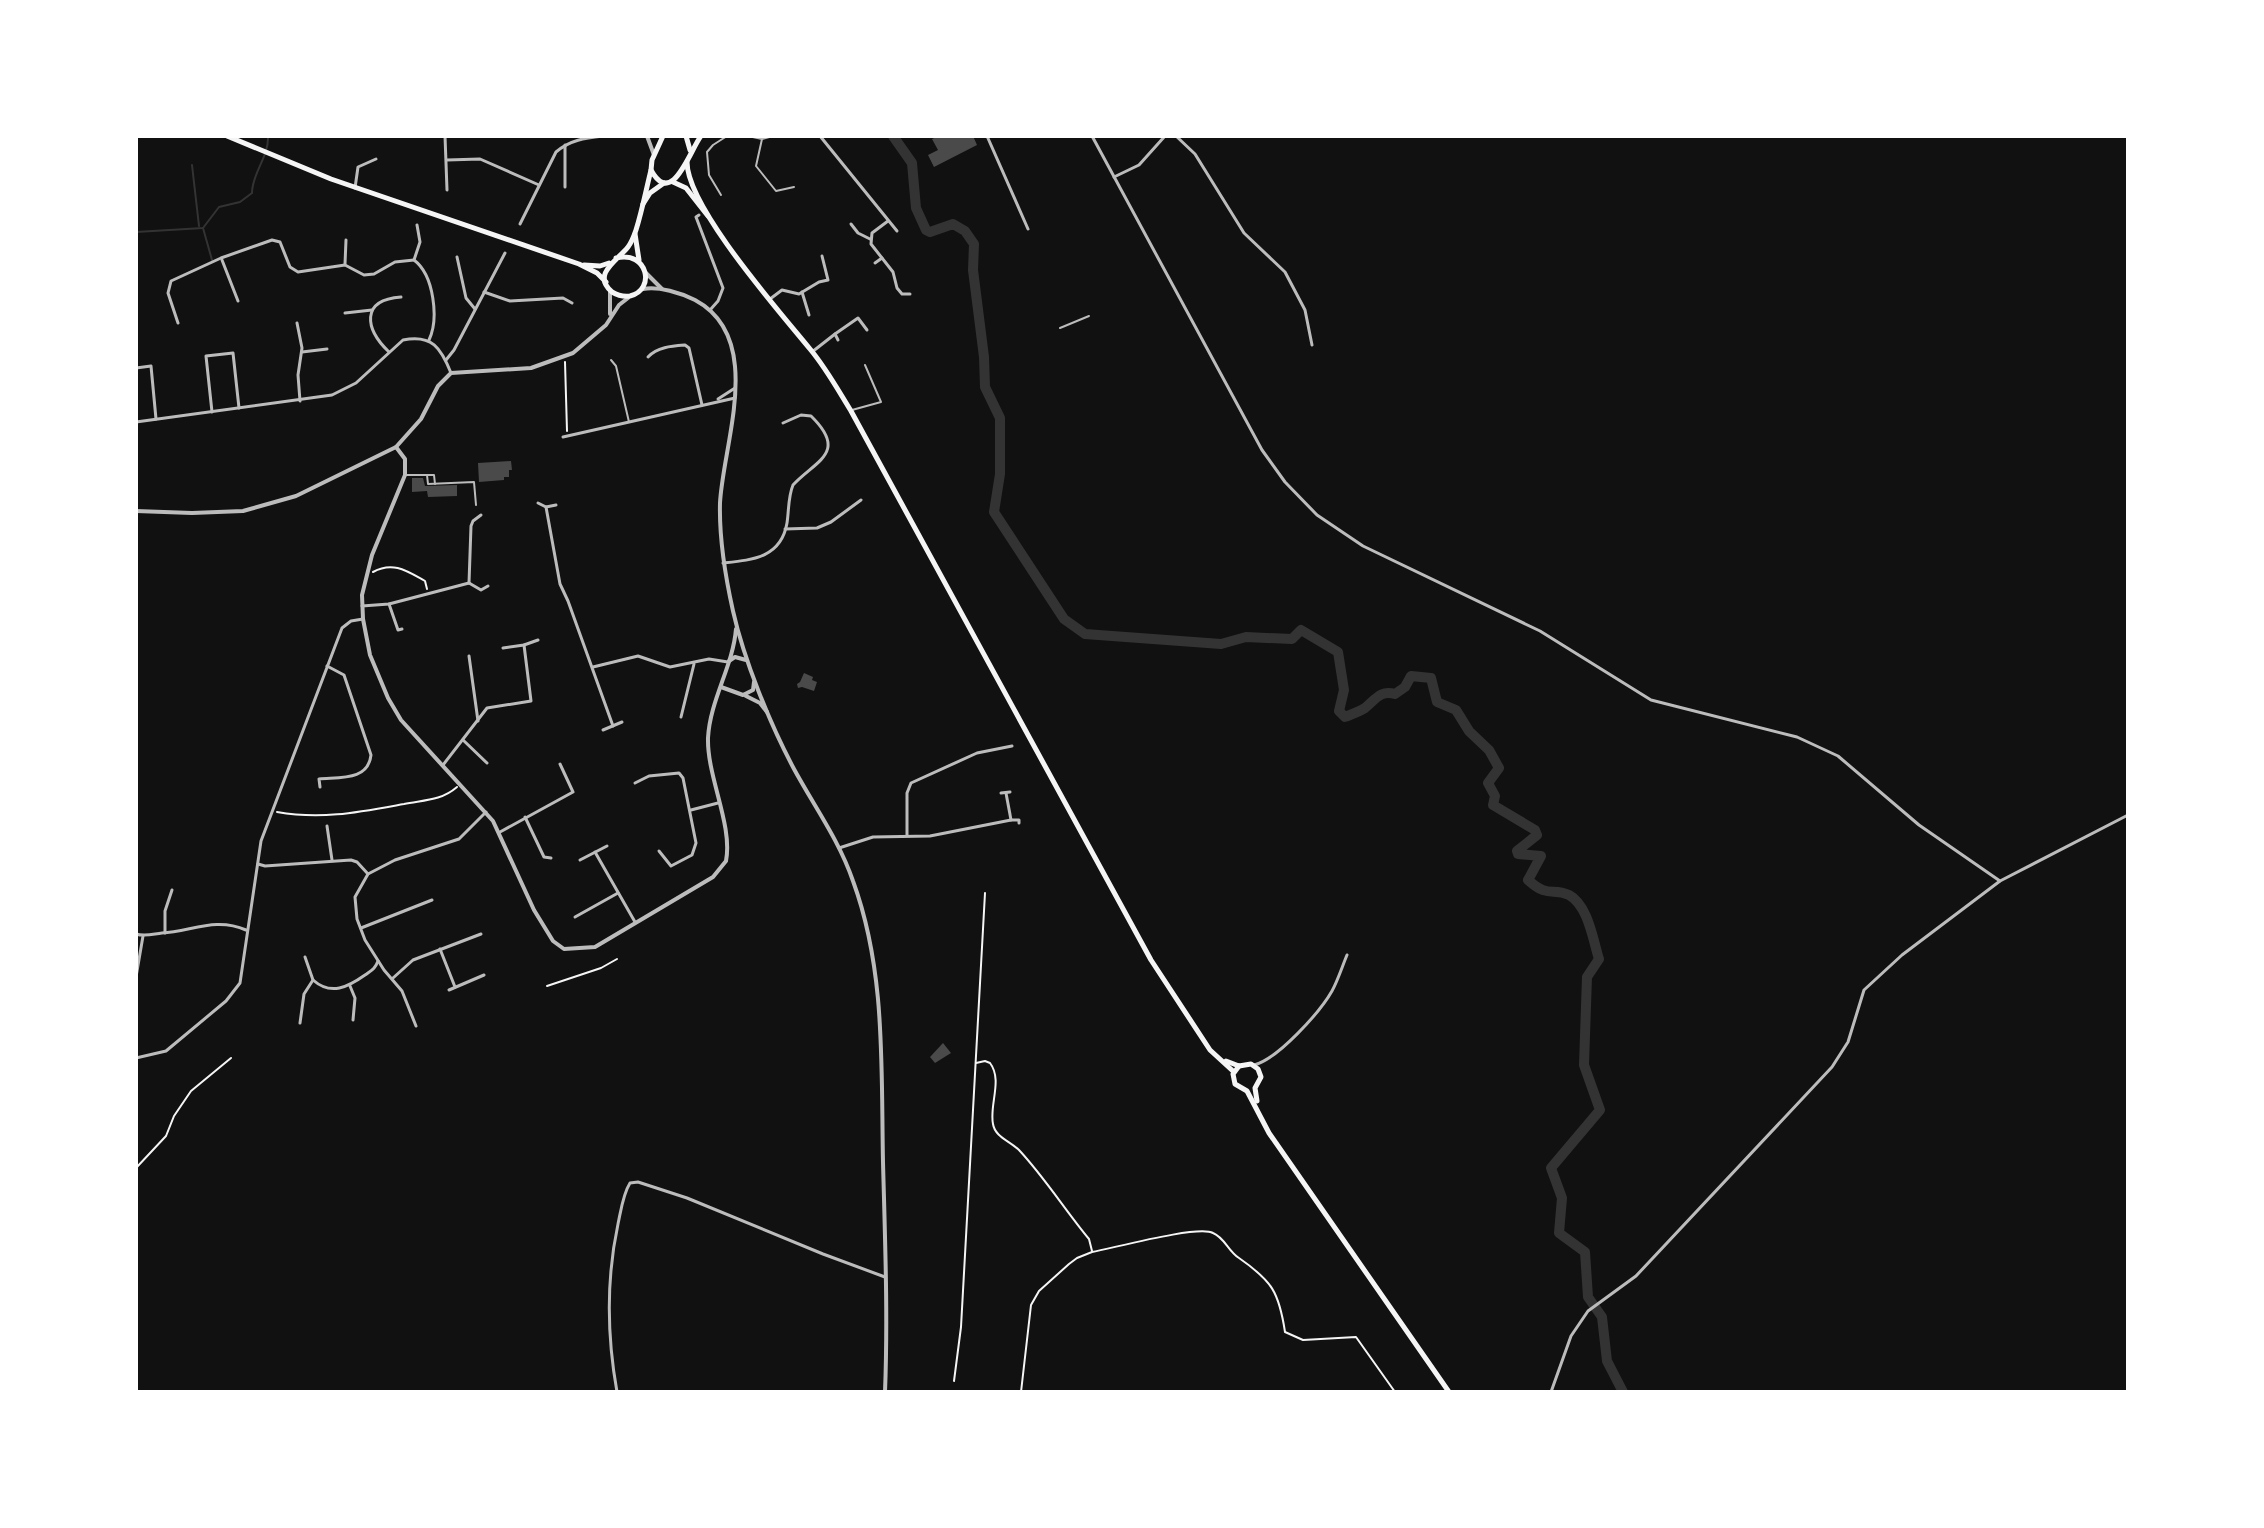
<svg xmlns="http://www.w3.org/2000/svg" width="2264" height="1528" font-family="'Asap Condensed',sans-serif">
<rect width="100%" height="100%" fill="#111"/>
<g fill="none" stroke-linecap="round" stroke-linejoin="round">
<!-- stream -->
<g stroke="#333" stroke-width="2">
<polyline points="192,165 199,226"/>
<polyline points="203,228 212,260"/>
<path d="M136 232 203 228 219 207 240 202 252 193C252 173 269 157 268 136"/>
</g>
<!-- river -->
<path stroke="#333" stroke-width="10" d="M893 136 912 163 916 208 926 230 930 232 953 224 965 231 974 244 973 270 984 357 985 387 1000 418V474L994 512 1064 619 1085 634 1221 644 1246 637 1292 639 1301 630 1338 652 1344 690 1339 711 1345 717C1352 714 1359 712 1365 708 1376 699 1380 690 1395 694L1405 687 1411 676 1431 678 1437 702 1456 710 1469 731 1489 750 1499 768 1488 783 1495 796 1493 805 1535 830 1537 835 1517 851 1518 854 1541 856 1528 880C1549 899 1552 887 1569 895 1588 905 1593 940 1599 959L1587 977 1584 1065 1600 1110 1551 1168 1562 1198 1559 1233 1585 1252 1588 1297 1602 1317 1607 1361 1623 1392"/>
</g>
<!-- building -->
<g fill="#4a4a4a">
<polygon points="939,136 959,136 960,138 973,136 977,145 934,167 928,155 938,150 932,139"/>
<polygon points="511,461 512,470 509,470 509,477 504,477 504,480 479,482 478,463"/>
<polygon points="412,478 423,478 425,486 457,485 457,496 428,497 427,491 412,492"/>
<polygon points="804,673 813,677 812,680 817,682 814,691 802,687 798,688 797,684 800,682"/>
<polygon points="943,1043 951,1053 935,1063 930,1057"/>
</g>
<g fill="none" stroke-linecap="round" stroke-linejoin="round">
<!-- path -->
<g stroke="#f5f5f5" stroke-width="2">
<polyline points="565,362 567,431"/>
<path d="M373 572C393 561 407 571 425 581L427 589"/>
<path d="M277 812C322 820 360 812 404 804 423 800 441 801 457 787"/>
<polyline points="547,986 601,968 617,959"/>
<path d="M976 1063 985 1061 990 1063C1003 1080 989 1105 993 1124 995 1137 1010 1141 1019 1150 1045 1178 1065 1210 1089 1239L1092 1251"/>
<polyline points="136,1168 166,1136 174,1116 191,1091 231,1058"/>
<polyline points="954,1381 961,1327 985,893"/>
<path d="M1021 1392 1031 1305 1039 1291 1069 1264 1077 1258 1092 1252C1114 1248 1198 1225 1213 1233 1225 1238 1228 1251 1239 1258 1272 1281 1279 1292 1285 1332L1303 1340 1356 1337 1395 1392"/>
</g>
<!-- service -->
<g stroke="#bcbcbc" stroke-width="2">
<polyline points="748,136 762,139"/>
<polyline points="773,136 762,139 756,166 776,191 794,187"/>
<polyline points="721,195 709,175 707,152 713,145 727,136"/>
<polyline points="1060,328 1089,316"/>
<polyline points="611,360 616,366 629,422"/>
<polyline points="852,410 881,402 865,365"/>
</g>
<!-- pedestrian -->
<g stroke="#bcbcbc" stroke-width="2">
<polyline points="406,475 434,475 435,484"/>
<polyline points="427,475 428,484 474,482 476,505"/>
</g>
<!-- minor -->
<g stroke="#bcbcbc" stroke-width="3">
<polyline points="445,136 447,190"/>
<polyline points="820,136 897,231"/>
<polyline points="987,136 1028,229"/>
<polyline points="1092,136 1262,450 1285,482 1317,515 1363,546 1540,631 1651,700 1797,737 1838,756 1919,825 2000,881"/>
<polyline points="1176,136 1195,154 1244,233 1285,272 1305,310 1312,345"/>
<polyline points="447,160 480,159 539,185"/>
<polyline points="1114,177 1139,165 1165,136"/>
<polyline points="565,187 565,145"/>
<polyline points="355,188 358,167 376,159"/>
<polyline points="699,215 696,217 723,288 718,301 710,310"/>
<polyline points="888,221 872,233 871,244 893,272 897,288 902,294 910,294"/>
<path d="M520 224 556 152C570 140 585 138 603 136"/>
<polyline points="851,224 858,233 870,239"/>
<path d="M417 225 420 242 414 260C434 275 439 319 429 340"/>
<polyline points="457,257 466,298 475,309"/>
<polyline points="222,260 238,301"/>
<polyline points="875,263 882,258"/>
<polyline points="345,264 346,240"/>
<polyline points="484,292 510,301 563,298 572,303"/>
<polyline points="802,292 809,315"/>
<polyline points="770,299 782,290 799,294 819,282 828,280 822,256"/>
<polyline points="345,313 372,310"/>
<polyline points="178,323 168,293 171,281 221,258 272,240 280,242 290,267 298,272 345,265 364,275 374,274 395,262 414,260"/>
<polyline points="297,323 302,348 298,375 300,401"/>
<polyline points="835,334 858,318 867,330"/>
<polyline points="302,352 327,349"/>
<path d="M389 352C365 329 360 300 401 297"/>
<polyline points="812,352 835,334 838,340"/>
<path d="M648 357C657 347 672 346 685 345L689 348 702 405"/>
<polyline points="446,360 454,350 505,253"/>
<polyline points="136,368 151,366 156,419"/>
<polyline points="718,399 735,388"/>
<polyline points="212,412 206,356 233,353 239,408"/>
<path d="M136 422 332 395 356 383 403 340C432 334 441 348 451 373"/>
<polyline points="563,437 735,398"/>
<polyline points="538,503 546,507 556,505"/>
<polyline points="546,507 560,584 568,601 613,726"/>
<polyline points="785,529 817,528 831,522 861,500"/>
<path d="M723 563C752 560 781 558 787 523 789 510 788 497 793 485 815 461 849 453 811 416L801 415 783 423"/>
<polyline points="469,583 471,526 473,521 481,515"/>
<polyline points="469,583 481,590 488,586"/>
<polyline points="389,604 398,630 402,629"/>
<polyline points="362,606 389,604 469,583"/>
<polyline points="503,648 524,645 538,640"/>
<polyline points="469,656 478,721"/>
<polyline points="593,667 638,656 670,667 709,659 728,662"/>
<polyline points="681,717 694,664"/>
<polyline points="603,730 622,722"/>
<polyline points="463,740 487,763"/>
<polyline points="443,765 487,708 531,701 524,645"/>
<polyline points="635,783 649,776 679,773 683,778 696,843 692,855 671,866 659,851"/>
<path d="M320 787 319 779C340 777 368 781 371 755L344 675 327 666"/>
<polyline points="1001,793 1010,792"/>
<polyline points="1006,793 1011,820"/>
<polyline points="691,810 718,803"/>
<polyline points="525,817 544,857 551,858"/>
<polyline points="327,826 332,860"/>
<polyline points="500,832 573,792 560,764"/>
<polyline points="907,835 907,793 911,783 977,753 1012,746"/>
<polyline points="839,848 873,837 930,836 1011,820 1019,820 1019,823"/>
<polyline points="595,852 635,922"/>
<polyline points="580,860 607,846"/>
<polyline points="258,864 265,866 351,860 357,862 368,874"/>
<polyline points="575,917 618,893"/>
<polyline points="361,928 432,900"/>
<polyline points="165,933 165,911 172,890"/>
<path d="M136 934C145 937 153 934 162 933 192 931 216 917 246 930"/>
<polyline points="440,949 455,987"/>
<path d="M305 957 313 980C331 996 348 987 365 975 372 970 375 969 378 961"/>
<polyline points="136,977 143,936"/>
<polyline points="393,978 413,960 481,934"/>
<polyline points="350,986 355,998 353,1020"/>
<polyline points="449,990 484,975"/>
<polyline points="300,1023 304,994 313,980"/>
<polyline points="416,1026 402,991 384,970 365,940 357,919 355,897 368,874 395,860 459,839 486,812"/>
<polyline points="136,1058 166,1051 226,1001 240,983 261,841 342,628 351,621 363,619"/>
<path d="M1254 1065C1278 1059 1320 1012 1332 991 1338 980 1342 967 1347 955"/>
<path d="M617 1392C607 1336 606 1280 618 1224 621 1210 623 1194 630 1183L638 1182 687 1198 823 1254 885 1277"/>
<polyline points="1551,1392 1571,1336 1588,1311 1636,1276 1832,1067 1848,1042 1864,990 1902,955 2000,881 2128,815"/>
</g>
<!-- tertiary -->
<g stroke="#bcbcbc" stroke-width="4">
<polyline points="647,136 654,155"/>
<polyline points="646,273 662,289"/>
<path d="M643 289C659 286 681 293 695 300 766 338 723 443 720 503 719 540 725 575 733 611 744 660 770 724 794 769 814 806 839 840 853 881 886 971 881 1067 883 1162 885 1239 888 1315 885 1392"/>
<polyline points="610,314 610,291"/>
<path d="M396 447 405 459V475L372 555 362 595 363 619 370 655 388 698 401 720 493 821 534 910 553 941 564 949 595 947 713 877 726 861C733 825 707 777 708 738 710 700 733 666 736 629"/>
<polyline points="136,511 192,513 243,511 296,496 396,447 421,419 438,386 451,373 531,368 573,353 606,325 619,305 628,298"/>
<polyline points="729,661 735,657 746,660"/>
<polyline points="721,687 743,695 753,690 754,682"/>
<polyline points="746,696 760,703 767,712"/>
</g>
<!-- primary -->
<g stroke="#f5f5f5" stroke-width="5">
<polyline points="227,136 331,179 579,264 597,273 606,282"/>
<polyline points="643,204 650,193 664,183"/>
<polyline points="635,234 639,260"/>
<path d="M616 258C648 250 656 290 630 296 623 297 617 295 612 292 591 274 618 260 628 247 631 243 634 236 636 230 642 211 646 190 651 170"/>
<polyline points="584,265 600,266 609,263"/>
</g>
<!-- trunk -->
<g stroke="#f5f5f5" stroke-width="5">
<path d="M663 136 652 160 651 170C672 209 690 150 701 136"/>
<polyline points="686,136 690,150"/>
<path d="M687 162C687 207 780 312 810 349 826 368 838 390 851 411L1151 960 1210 1050 1234 1072"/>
<polyline points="673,182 686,188 708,216"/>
<polyline points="1226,1061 1239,1066 1251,1064 1258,1069 1261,1077 1255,1088 1257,1101"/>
<polyline points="1239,1066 1233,1074 1235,1084 1247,1091 1269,1133 1449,1392"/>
</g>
</g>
<!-- border -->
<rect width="2264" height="1528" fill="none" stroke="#ffffff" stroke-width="276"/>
</svg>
